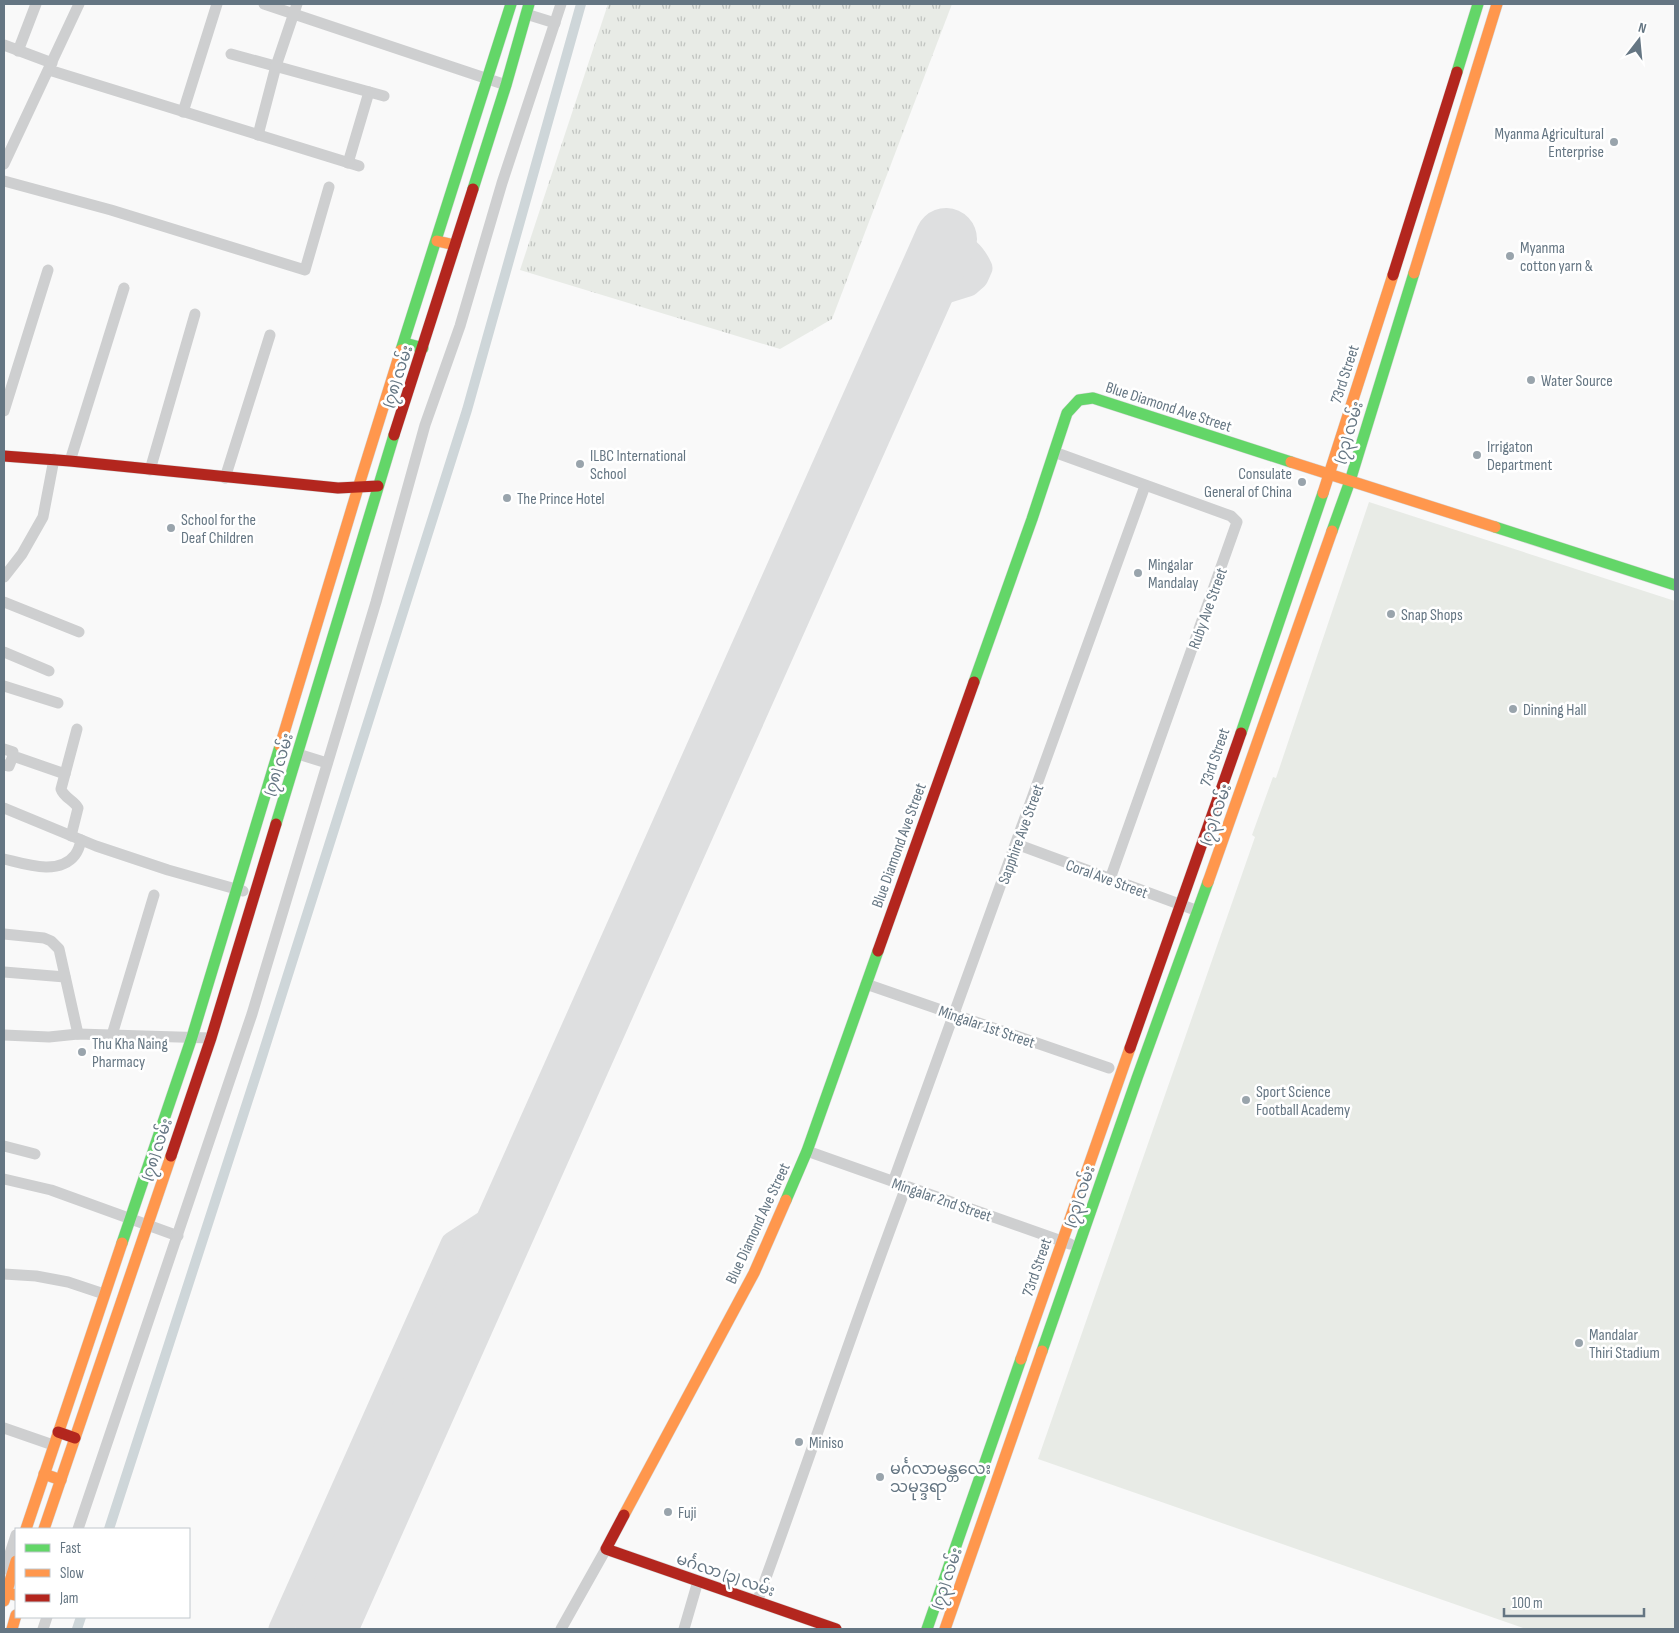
<svg xmlns="http://www.w3.org/2000/svg" width="1679" height="1633" font-family="'Sofia Sans Condensed','Noto Sans Myanmar',sans-serif">
<defs>
<pattern id="grass-tufts" width="24" height="20" patternUnits="userSpaceOnUse" patternTransform="scale(1.25)"><rect width="24" height="20" fill="#e8ebe6"/><path d="M3 7l-1-3M5 7V3M7 7l1-3M15 17l-1-3M17 17v-4M19 17l1-3" fill="none" stroke="#c0c3c0"/></pattern>
</defs>
<rect width="100%" height="100%" fill="#f9f9f9"/>
<!-- grass -->
<polygon fill="url(#grass-tufts)" points="608,4 952,4 832,319 780,349 520,270"/>
<!-- park -->
<polygon fill="#e8ebe6" points="1369,502 1675,601 1675,1629 1526,1629 1038,1459 1255,837 1252,835 1273,777 1276,778"/>
<g fill="none" stroke-linecap="round" stroke-linejoin="round">
<!-- canal -->
<g stroke="#ced6d9" stroke-width="10">
<polyline points="109,1529 259,1066 467,410 581,4"/>
<polyline points="77,1629 81,1617"/>
</g>
<!-- taxiway -->
<g stroke="#dedfe0" stroke-width="25">
<path d="M920 299 968 284 976 277 980 268C971 249 964 248 946 239"/>
<polyline points="281,1629 453,1244 517,1202"/>
</g>
<!-- runway -->
<polyline stroke="#dedfe0" stroke-width="62" points="326,1629 946,239"/>
<defs>
<g id="fast">
<polyline points="1457,72 1478,4"/>
<polyline points="473,189 506,85 529,4"/>
<polyline points="405,343 423,348"/>
<polyline points="401,350 511,4"/>
<polyline points="1495,527 1675,585"/>
<polyline points="1332,531 1350,481 1414,273"/>
<polyline points="974,682 1032,519 1067,413 1079,400 1093,398 1291,462"/>
<polyline points="1241,733 1323,493"/>
<polyline points="276,824 394,435"/>
<polyline points="786,1200 807,1151 878,951"/>
<polyline points="122,1243 192,1037 280,746"/>
<polyline points="1042,1351 1137,1078 1208,882"/>
<polyline points="927,1629 1021,1359"/>
</g>
<g id="slow">
<polyline points="437,241 455,245"/>
<polyline points="1414,273 1497,4"/>
<polyline points="1291,462 1495,527"/>
<polyline points="1323,493 1393,275"/>
<polyline points="280,746 358,488 401,350"/>
<polyline points="1208,882 1332,531"/>
<polyline points="1021,1359 1130,1048"/>
<polyline points="44,1474 61,1480"/>
<polyline points="624,1515 754,1273 786,1200"/>
<polyline points="26,1529 122,1243"/>
<polyline points="44,1529 171,1156"/>
<polyline points="6,1593 16,1595"/>
<polyline points="4,1601 16,1561"/>
<polyline points="12,1629 16,1615"/>
<polyline points="945,1629 1042,1351"/>
</g>
<g id="jam">
<polyline points="1393,275 1457,72"/>
<polyline points="394,435 473,189"/>
<polyline points="4,456 70,461 338,488 378,486"/>
<polyline points="878,951 974,682"/>
<polyline points="1130,1048 1241,733"/>
<polyline points="171,1156 211,1038 276,824"/>
<polyline points="58,1432 75,1438"/>
<polyline points="624,1515 606,1549 836,1629"/>
</g>
</defs>
<!-- fast casing -->
<use href="#fast" stroke="#d5d6d7" stroke-width="12"/>
<!-- slow casing -->
<use href="#slow" stroke="#d5d6d7" stroke-width="12"/>
<!-- jam casing -->
<use href="#jam" stroke="#d5d6d7" stroke-width="12"/>
<!-- street -->
<g stroke="#cecfd0" stroke-width="11">
<polyline points="264,4 506,85"/>
<polyline points="526,14 555,23"/>
<polyline points="4,45 52,63"/>
<polyline points="18,51 36,4"/>
<polyline points="231,54 384,96"/>
<polyline points="49,70 359,166"/>
<polyline points="183,112 217,4"/>
<polyline points="258,135 276,66 297,4"/>
<polyline points="348,163 369,92"/>
<polyline points="4,164 79,4"/>
<polyline points="4,181 111,210 305,270 329,187"/>
<polyline points="4,411 48,270"/>
<polyline points="1054,452 1231,516 1237,522 1110,879"/>
<polyline points="70,461 124,288"/>
<polyline points="150,470 195,314"/>
<polyline points="225,478 270,335"/>
<polyline points="4,577 22,554 43,517 54,459"/>
<polyline points="4,602 79,632"/>
<polyline points="4,652 49,671"/>
<polyline points="4,686 58,703"/>
<polyline points="4,749 13,752 13,756 65,774"/>
<polyline points="298,754 327,763"/>
<polyline points="4,765 9,766 13,756"/>
<polyline points="4,808 96,846 168,870 243,891"/>
<path d="M71 836 78 808C74 800 64 798 61 789L77 729"/>
<polyline points="1016,844 1198,911"/>
<path d="M4 859C25 864 59 876 75 855 78 851 80 845 81 840"/>
<polyline points="4,934 44,938 51,941 59,949 78,1034"/>
<polyline points="4,972 65,977"/>
<polyline points="866,984 1109,1068"/>
<polyline points="4,1035 49,1037 78,1034 211,1038"/>
<polyline points="112,1035 154,895"/>
<polyline points="4,1146 35,1154"/>
<polyline points="807,1151 1070,1244"/>
<polyline points="4,1179 51,1190 178,1236"/>
<polyline points="893,1182 1145,486"/>
<polyline points="4,1274 36,1276 68,1282 104,1294"/>
<polyline points="4,1428 53,1445"/>
<polyline points="78,1529 252,1014 376,602 425,425 460,326 502,183 561,4"/>
<polyline points="5,1569 16,1535"/>
<path d="M757 1602C808 1464 854 1324 906 1187"/>
<polyline points="43,1629 47,1617"/>
<polyline points="561,1629 606,1549"/>
<polyline points="684,1629 698,1581"/>
</g>
<!-- fast -->
<use href="#fast" stroke="#63d668" stroke-width="11"/>
<!-- slow -->
<use href="#slow" stroke="#ff974d" stroke-width="11"/>
<!-- jam -->
<use href="#jam" stroke="#b3261e" stroke-width="11"/>
</g>
<!-- markers -->
<g fill="#99a4ac" stroke="#fff" stroke-width="2">
<circle cx="1614" cy="142" r="5"/>
<circle cx="1510" cy="256" r="5"/>
<circle cx="1531" cy="380" r="5"/>
<circle cx="1477" cy="455" r="5"/>
<circle cx="580" cy="464" r="5"/>
<circle cx="1302" cy="482" r="5"/>
<circle cx="507" cy="498" r="5"/>
<circle cx="171" cy="528" r="5"/>
<circle cx="1138" cy="573" r="5"/>
<circle cx="1391" cy="614" r="5"/>
<circle cx="1513" cy="709" r="5"/>
<circle cx="82" cy="1052" r="5"/>
<circle cx="1246" cy="1100" r="5"/>
<circle cx="1579" cy="1343" r="5"/>
<circle cx="799" cy="1442" r="5"/>
<circle cx="880" cy="1477" r="5"/>
<circle cx="668" cy="1512" r="5"/>
</g>
<g text-anchor="middle" stroke-width="5" stroke-linejoin="round" paint-order="stroke">
<!-- poi labels -->
<g font-size="16" fill="#657683" stroke="#fff" text-anchor="start">
<text x="1604" y="139" text-anchor="end">Myanma Agricultural<tspan x="1604" dy="18">Enterprise</tspan></text>
<text x="1520" y="253">Myanma<tspan x="1520" dy="18">cotton yarn &amp;</tspan></text>
<text x="1541" y="386">Water Source</text>
<text x="1487" y="452">Irrigaton<tspan x="1487" dy="18">Department</tspan></text>
<text x="590" y="461">ILBC International<tspan x="590" dy="18">School</tspan></text>
<text x="1292" y="479" text-anchor="end">Consulate<tspan x="1292" dy="18">General of China</tspan></text>
<text x="517" y="504">The Prince Hotel</text>
<text x="181" y="525">School for the<tspan x="181" dy="18">Deaf Children</tspan></text>
<text x="1148" y="570">Mingalar<tspan x="1148" dy="18">Mandalay</tspan></text>
<text x="1401" y="620">Snap Shops</text>
<text x="1523" y="715">Dinning Hall</text>
<text x="92" y="1049">Thu Kha Naing<tspan x="92" dy="18">Pharmacy</tspan></text>
<text x="1256" y="1097">Sport Science<tspan x="1256" dy="18">Football Academy</tspan></text>
<text x="1589" y="1340">Mandalar<tspan x="1589" dy="18">Thiri Stadium</tspan></text>
<text x="809" y="1448">Miniso</text>
<text x="890" y="1474">မင်္ဂလာမန္တလေး<tspan x="890" dy="18">သမုဒ္ဒရာ</tspan></text>
<text x="678" y="1518">Fuji</text>
</g>
<!-- street labels -->
<g font-size="16" fill="#657683" stroke="#fff">
<text transform="translate(1344 374) rotate(-72)" y="6">73rd Street</text>
<text transform="translate(397 376) rotate(-72)" y="6">(၇၈) လမ်း</text>
<text transform="translate(1169 406) rotate(18)" y="6">Blue Diamond Ave Street</text>
<text transform="translate(1348 432) rotate(-73)" y="6">(၇၃) လမ်း</text>
<text transform="translate(1207 608) rotate(-70)" y="6">Ruby Ave Street</text>
<text transform="translate(1214 757) rotate(-71)" y="6">73rd Street</text>
<text transform="translate(278 764) rotate(-73)" y="6">(၇၈) လမ်း</text>
<text transform="translate(1215 814) rotate(-70)" y="6">(၇၃) လမ်း</text>
<text transform="translate(1020 834) rotate(-70)" y="6">Sapphire Ave Street</text>
<text transform="translate(898 845) rotate(-70)" y="6">Blue Diamond Ave Street</text>
<text transform="translate(1107 878) rotate(20)" y="6">Coral Ave Street</text>
<text transform="translate(987 1026) rotate(19)" y="6">Mingalar 1st Street</text>
<text transform="translate(156 1149) rotate(-71)" y="6">(၇၈) လမ်း</text>
<text transform="translate(1079 1196) rotate(-71)" y="6">(၇၃) လမ်း</text>
<text transform="translate(942 1199) rotate(19)" y="6">Mingalar 2nd Street</text>
<text transform="translate(757 1223) rotate(-65)" y="6">Blue Diamond Ave Street</text>
<text transform="translate(1036 1267) rotate(-71)" y="6">73rd Street</text>
<text transform="translate(726 1574) rotate(19)" y="6">မင်္ဂလာ (၃) လမ်း</text>
<text transform="translate(946 1578) rotate(-71)" y="6">(၇၃) လမ်း</text>
</g>
</g>
<!-- border -->
<rect width="1679" height="1633" fill="none" stroke="#657683" stroke-width="10"/>
<!-- legend -->
<rect x="15" y="1528" width="175" height="90" fill="#ffffff" stroke="#c1c8cd"/>
<rect x="25" y="1544" width="25" height="8" fill="#63d668" stroke="#c1c8cd"/>
<text x="60" y="1553" font-size="15" fill="#657683">Fast</text>
<rect x="25" y="1569" width="25" height="8" fill="#ff974d" stroke="#c1c8cd"/>
<text x="60" y="1578" font-size="15" fill="#657683">Slow</text>
<rect x="25" y="1594" width="25" height="8" fill="#b3261e" stroke="#c1c8cd"/>
<text x="60" y="1603" font-size="15" fill="#657683">Jam</text>
<!-- north arrow -->
<g transform="translate(1639 40) rotate(16)" stroke="#ffffff" stroke-width="4" paint-order="stroke">
<path d="M0-4L9 19L0 12L-9 19Z" fill="#657683"/>
<text y="-8" font-size="14" font-weight="bold" text-anchor="middle" fill="#657683">N</text>
</g>
<!-- scale -->
<path d="M1504 1608v8h140v-8" fill="none" stroke="#657683" stroke-width="2.5"/>
<text x="1512" y="1608" font-size="15" fill="#657683" stroke="#ffffff" stroke-width="4" paint-order="stroke">100 m</text>
</svg>
